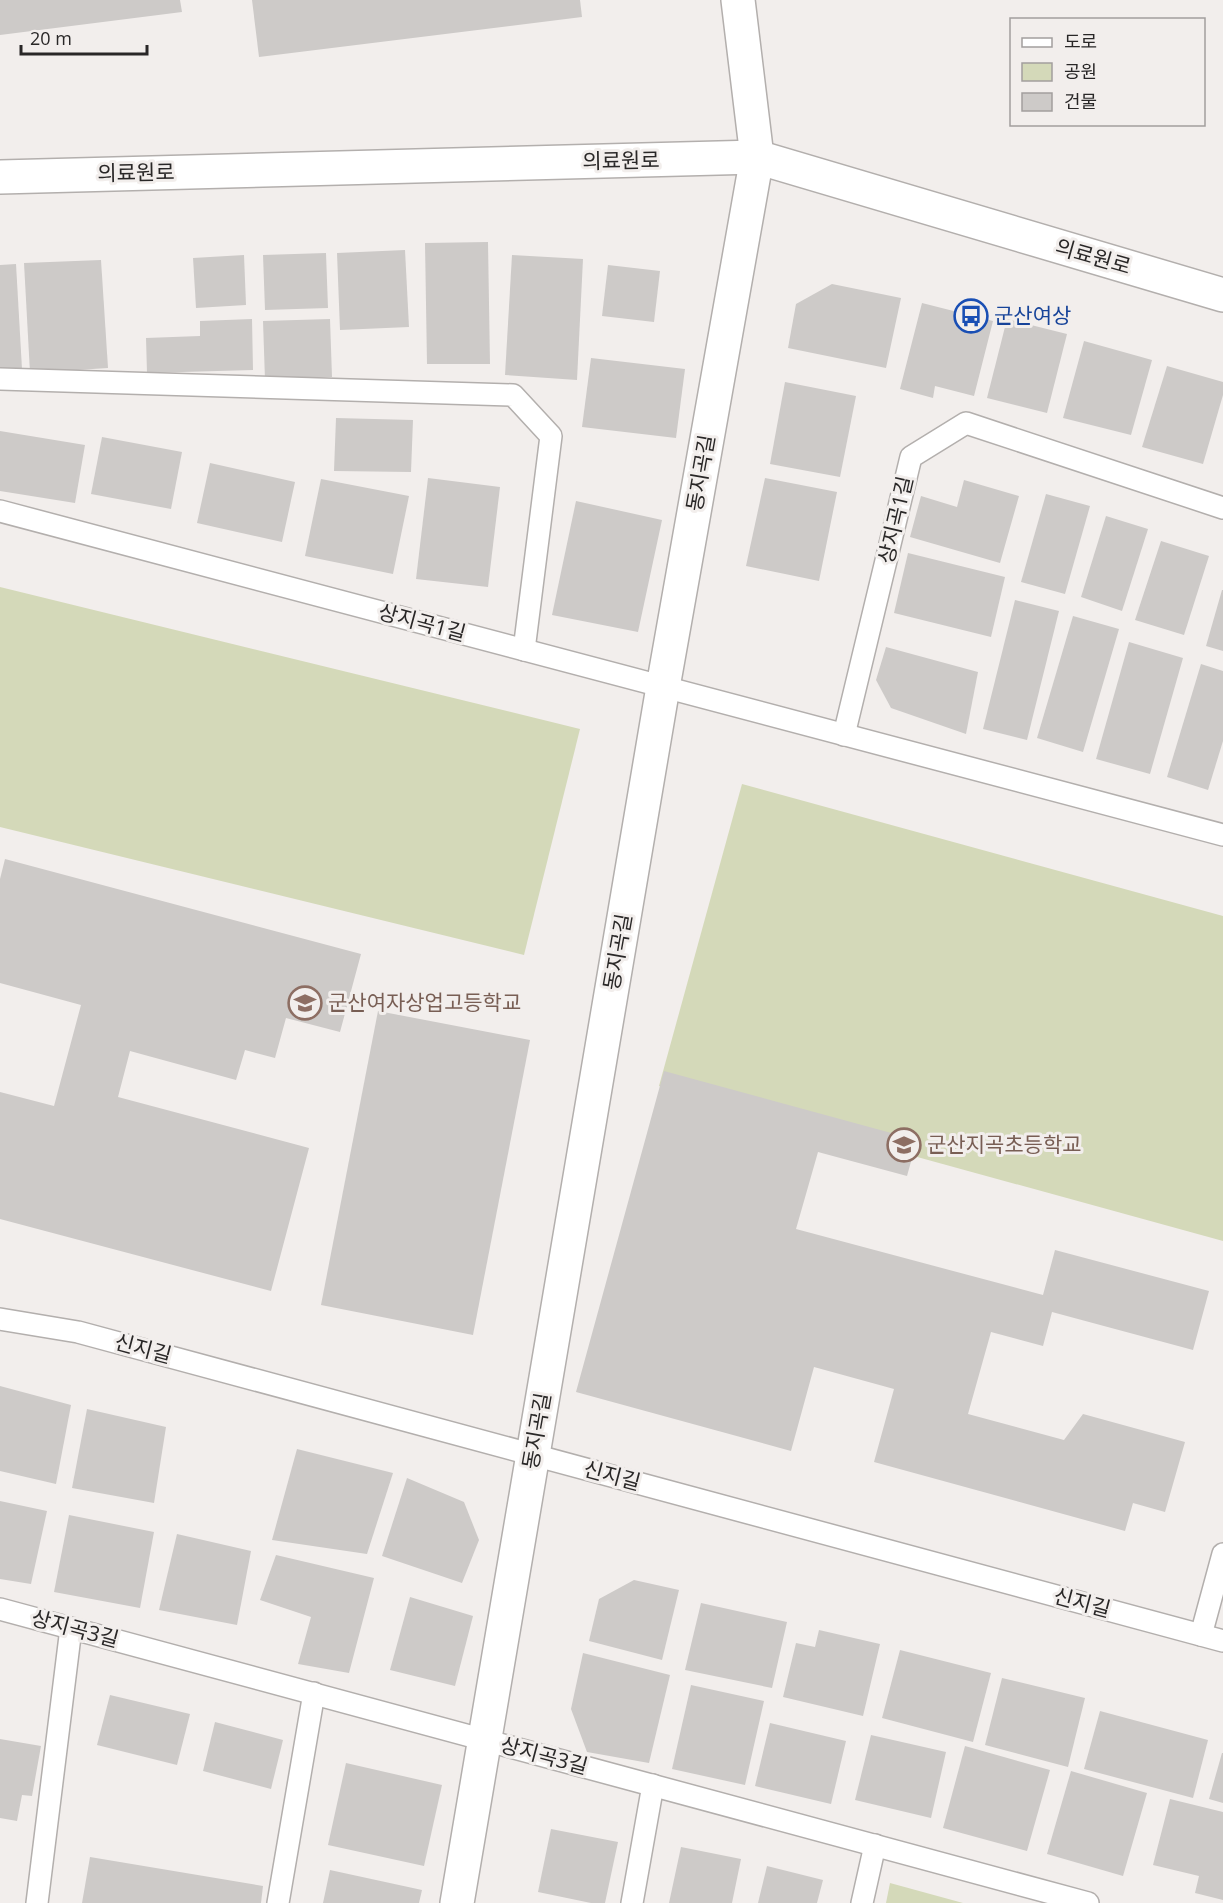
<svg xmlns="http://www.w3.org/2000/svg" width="1223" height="1903" font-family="'Open Sans','Noto Sans KR',sans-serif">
<rect width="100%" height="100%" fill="#f2eeec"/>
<!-- green -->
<g fill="#d4d9b9">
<polygon points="0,587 580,729 524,955 0,827"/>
<polygon points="742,784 1223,916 1223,1241 659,1086"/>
<polygon points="890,1883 963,1903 886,1903"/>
</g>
<!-- building -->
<g fill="#cdcac8">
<polygon points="0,0 180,0 182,12 0,35"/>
<polygon points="252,0 580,0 582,17 259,57"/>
<polygon points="488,242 490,364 427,364 425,243"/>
<polygon points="405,250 409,327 340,330 337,253"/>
<polygon points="326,253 328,308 265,310 263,255"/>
<polygon points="244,255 246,305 196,308 193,258"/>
<polygon points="512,255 583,259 577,380 505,375"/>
<polygon points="101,260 108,368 30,373 24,263"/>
<polygon points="16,264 22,369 0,370 0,265"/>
<polygon points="608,265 660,271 654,322 602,316"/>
<polygon points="832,284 901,298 886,368 788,348 796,304"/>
<polygon points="922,303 993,321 974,396 935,386 933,398 900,389"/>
<polygon points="252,319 253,370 147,373 146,338 200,336 200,321"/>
<polygon points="330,319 332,377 265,380 263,321"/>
<polygon points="1007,319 1067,334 1047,413 987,398"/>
<polygon points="1084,341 1152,360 1131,435 1063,418"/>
<polygon points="591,358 685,369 676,438 582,427"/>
<polygon points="1167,366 1223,382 1223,395 1203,464 1142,447"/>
<polygon points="785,382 856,396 840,477 770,464"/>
<polygon points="336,418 413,420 411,472 334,471"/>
<polygon points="0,431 85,445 75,503 0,491"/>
<polygon points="102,437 182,452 171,509 91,494"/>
<polygon points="210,463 295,482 282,542 197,523"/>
<polygon points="428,478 500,487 488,587 416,579"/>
<polygon points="765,478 837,492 819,581 746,566"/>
<polygon points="321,479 409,496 393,574 305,556"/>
<polygon points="964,480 1019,496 1000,563 910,537 921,496 957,507"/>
<polygon points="1046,494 1090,506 1065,594 1021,582"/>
<polygon points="576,501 662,520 638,632 552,615"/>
<polygon points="1106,516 1148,529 1122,611 1081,597"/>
<polygon points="1161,541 1209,556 1184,635 1135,620"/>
<polygon points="908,553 1005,577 991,637 894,613"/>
<polygon points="1222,590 1223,590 1223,651 1206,646"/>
<polygon points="1015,600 1059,611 1027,740 983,729"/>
<polygon points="1073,616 1119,629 1083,752 1037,738"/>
<polygon points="1129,642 1183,658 1150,774 1096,759"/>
<polygon points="886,647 978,672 966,734 891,708 876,680"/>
<polygon points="1201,664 1223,671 1223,741 1208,790 1167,777"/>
<polygon points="5,859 361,954 340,1032 286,1018 275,1058 245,1050 236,1080 130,1051 118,1097 309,1148 271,1291 0,1219 0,1092 54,1106 81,1005 0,983 0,879"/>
<polygon points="378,1011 530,1040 473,1335 321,1305"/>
<polygon points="664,1071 917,1140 907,1176 818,1152 796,1229 1043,1295 1055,1250 1209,1291 1193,1350 1052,1312 1043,1346 991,1332 968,1414 1064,1440 1083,1414 1185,1442 1165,1512 1133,1503 1125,1531 874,1462 894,1389 814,1367 791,1451 576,1392"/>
<polygon points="0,1386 71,1405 56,1484 0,1471"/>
<polygon points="87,1409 166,1427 154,1503 72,1488"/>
<polygon points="297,1449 393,1473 367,1554 272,1540"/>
<polygon points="407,1478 464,1502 479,1540 462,1583 382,1556"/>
<polygon points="0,1501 47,1511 31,1584 0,1579"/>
<polygon points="69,1515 154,1532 140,1608 54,1592"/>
<polygon points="177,1534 251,1551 237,1625 159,1610"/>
<polygon points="276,1555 374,1578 349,1673 298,1664 311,1617 260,1600"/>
<polygon points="634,1580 679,1590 662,1660 589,1641 599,1599"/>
<polygon points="410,1597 473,1616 455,1686 390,1670"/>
<polygon points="701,1603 787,1622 772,1688 685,1670"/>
<polygon points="819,1630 880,1644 863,1716 783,1697 796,1643 815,1647"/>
<polygon points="900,1650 991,1673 973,1742 882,1718"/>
<polygon points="583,1653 670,1675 649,1763 587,1752 571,1709"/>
<polygon points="1002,1678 1085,1698 1068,1767 985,1745"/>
<polygon points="691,1685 764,1701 745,1785 672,1769"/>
<polygon points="110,1695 190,1714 177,1765 97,1745"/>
<polygon points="1100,1711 1208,1740 1193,1798 1084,1769"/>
<polygon points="215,1722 283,1740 271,1789 203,1771"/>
<polygon points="770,1723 846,1741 831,1804 755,1786"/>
<polygon points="871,1735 946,1752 931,1818 855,1800"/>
<polygon points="0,1739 41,1746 32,1796 22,1795 17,1821 0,1818"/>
<polygon points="965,1746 1050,1770 1027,1851 943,1828"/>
<polygon points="1222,1753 1223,1753 1223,1803 1209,1799"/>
<polygon points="346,1763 442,1785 424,1866 328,1845"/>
<polygon points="1071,1771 1147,1793 1123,1876 1047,1854"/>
<polygon points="1170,1799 1223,1812 1223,1900 1195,1893 1199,1876 1153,1865"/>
<polygon points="551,1829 618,1842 605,1903 591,1903 538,1892"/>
<polygon points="681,1847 741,1859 732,1903 669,1903"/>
<polygon points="90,1857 263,1886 261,1903 82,1903"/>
<polygon points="767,1866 823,1880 817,1903 758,1903"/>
<polygon points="330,1870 422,1890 419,1903 323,1903"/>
</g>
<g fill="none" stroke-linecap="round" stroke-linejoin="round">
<defs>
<g id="service">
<polyline points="0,379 513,395 551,436 524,650"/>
<polyline points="0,511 1223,835"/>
<polyline points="844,735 911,457 966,423 1223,508"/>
<polyline points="0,1319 78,1332 1223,1641"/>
<polyline points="0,1609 1088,1903"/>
<polyline points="1201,1635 1223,1554"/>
<polyline points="37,1903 71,1628"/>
<polyline points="278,1903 314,1693"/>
<polyline points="632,1903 653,1785"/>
<polyline points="862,1903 875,1845"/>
</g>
<polyline id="minor" points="457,1903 663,687 757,157 738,0"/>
<polyline id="tertiary" points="0,177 757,157 1223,295"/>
</defs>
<!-- service casing -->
<use href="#service" stroke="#b3afad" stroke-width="24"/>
<!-- minor casing -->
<use href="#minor" stroke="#b3afad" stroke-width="36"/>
<!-- tertiary casing -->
<use href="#tertiary" stroke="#b3afad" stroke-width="36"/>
<!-- service -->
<use href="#service" stroke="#fff" stroke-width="21"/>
<!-- minor -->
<use href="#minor" stroke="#fff" stroke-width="33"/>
<!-- tertiary -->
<use href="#tertiary" stroke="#fff" stroke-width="33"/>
</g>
<!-- icons -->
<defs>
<symbol id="bus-ring" viewBox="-11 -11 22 22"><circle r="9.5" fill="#f2eeec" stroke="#1a4fb4" stroke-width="1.5"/><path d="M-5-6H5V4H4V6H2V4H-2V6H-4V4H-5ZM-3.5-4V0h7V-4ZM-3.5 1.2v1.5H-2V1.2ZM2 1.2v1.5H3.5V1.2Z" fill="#1a4fb4"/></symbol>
<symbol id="school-ring" viewBox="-11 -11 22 22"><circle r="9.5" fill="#f2eeec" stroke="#8d6e63" stroke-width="1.5"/><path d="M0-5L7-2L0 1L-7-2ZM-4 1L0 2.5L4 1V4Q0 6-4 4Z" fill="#8d6e63"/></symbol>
</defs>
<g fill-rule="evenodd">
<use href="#bus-ring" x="952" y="297" width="38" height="38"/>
<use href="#school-ring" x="286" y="984" width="38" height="38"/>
<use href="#school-ring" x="885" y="1126" width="38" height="38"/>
</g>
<g text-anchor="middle" stroke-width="6" stroke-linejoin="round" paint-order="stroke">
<!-- street labels -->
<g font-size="21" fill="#292727" stroke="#f2eeec">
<text transform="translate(621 161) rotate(-1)" y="7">의료원로</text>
<text transform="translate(136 173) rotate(-1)" y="7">의료원로</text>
<text transform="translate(1093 257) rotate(16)" y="7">의료원로</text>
<text transform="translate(701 473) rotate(-80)" y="7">동지곡길</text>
<text transform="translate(896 520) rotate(-77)" y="7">상지곡1길</text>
<text transform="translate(422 623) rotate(15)" y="7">상지곡1길</text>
<text transform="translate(618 952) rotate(-80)" y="7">동지곡길</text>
<text transform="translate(143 1349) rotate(15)" y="7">신지길</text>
<text transform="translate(537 1431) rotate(-80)" y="7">동지곡길</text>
<text transform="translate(612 1476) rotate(15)" y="7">신지길</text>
<text transform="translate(1082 1603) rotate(15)" y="7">신지길</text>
<text transform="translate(75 1629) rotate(15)" y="7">상지곡3길</text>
<text transform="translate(544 1756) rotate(15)" y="7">상지곡3길</text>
</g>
<!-- transit labels -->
<g font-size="21" fill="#164399" stroke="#f2eeec" text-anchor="start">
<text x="994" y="323">군산여상</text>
</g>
<!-- education labels -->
<g font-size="21" fill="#785e54" stroke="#f2eeec" text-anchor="start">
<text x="328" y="1010">군산여자상업고등학교</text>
<text x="927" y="1152">군산지곡초등학교</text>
</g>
</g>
<!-- legend -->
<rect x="1010" y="18" width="195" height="108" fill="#f2eeec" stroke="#a29e9d" stroke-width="1.5"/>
<rect x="1022" y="38" width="30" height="9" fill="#ffffff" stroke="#a29e9d" stroke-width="1.5"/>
<text x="1064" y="48" font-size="18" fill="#292727">도로</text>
<rect x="1022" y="63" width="30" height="18" fill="#d4d9b9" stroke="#a29e9d" stroke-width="1.5"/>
<text x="1064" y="78" font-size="18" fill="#292727">공원</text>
<rect x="1022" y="93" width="30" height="18" fill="#cdcac8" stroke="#a29e9d" stroke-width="1.5"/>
<text x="1064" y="108" font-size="18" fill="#292727">건물</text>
<!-- scale -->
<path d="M21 45v9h126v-9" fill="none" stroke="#292727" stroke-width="3"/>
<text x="30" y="45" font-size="18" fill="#292727" stroke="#f2eeec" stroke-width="4.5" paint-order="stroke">20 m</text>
</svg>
